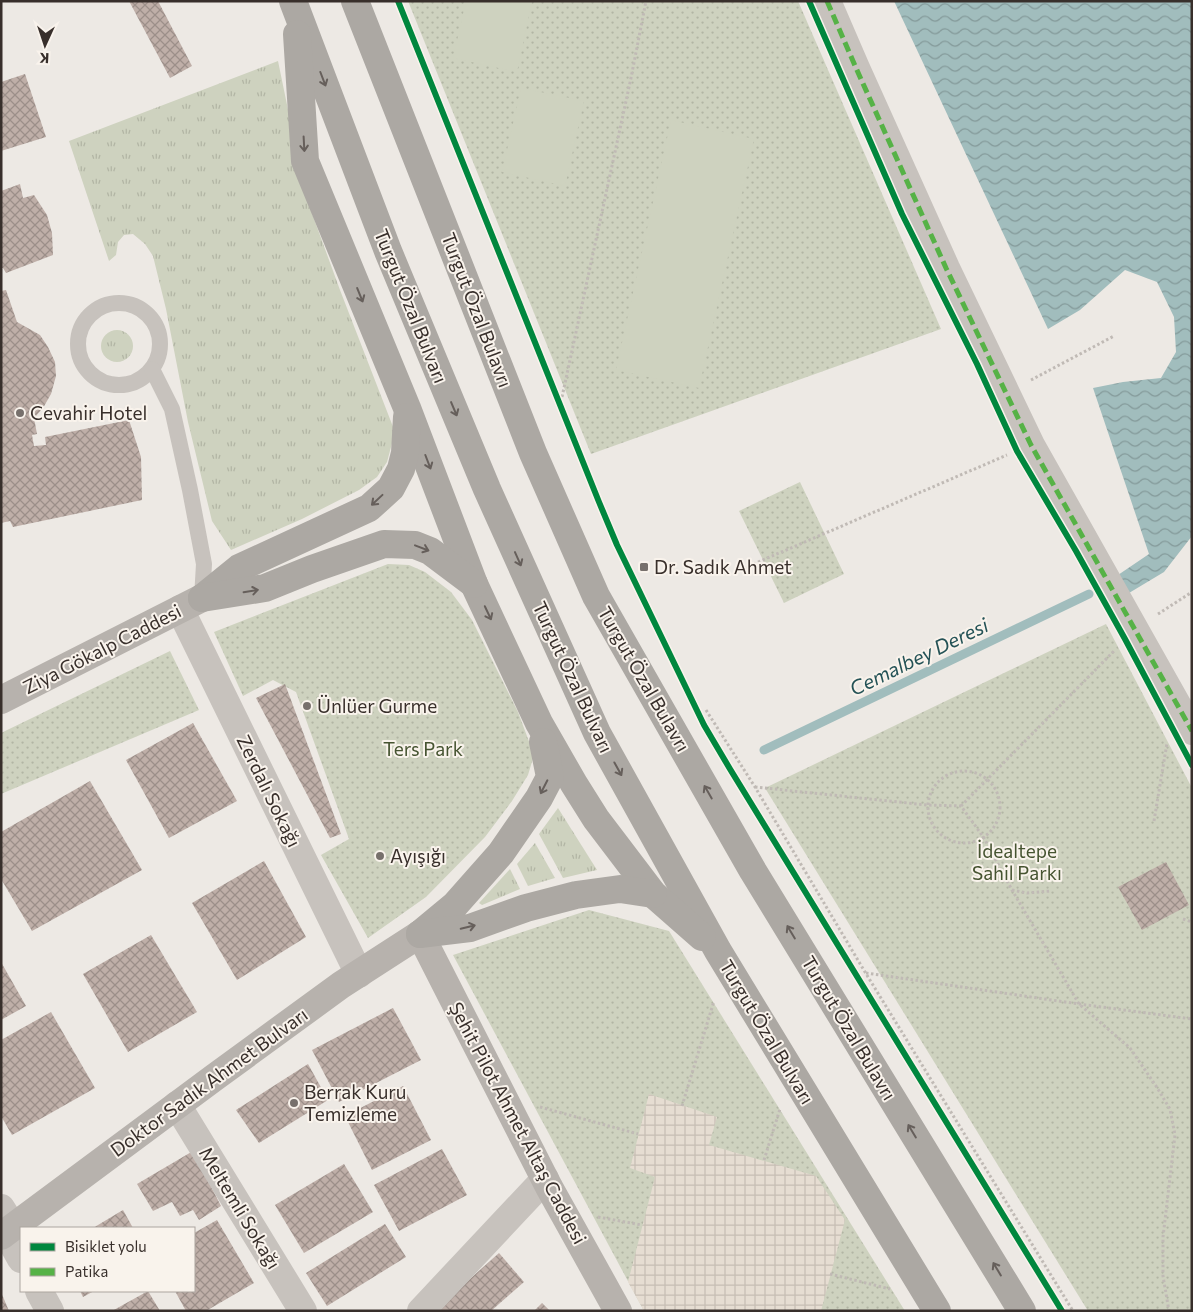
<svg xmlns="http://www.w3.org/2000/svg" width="1193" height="1312" font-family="Commissioner,sans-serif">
<defs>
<pattern id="grass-tufts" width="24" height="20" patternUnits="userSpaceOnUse" patternTransform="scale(1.25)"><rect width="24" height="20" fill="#ced2bf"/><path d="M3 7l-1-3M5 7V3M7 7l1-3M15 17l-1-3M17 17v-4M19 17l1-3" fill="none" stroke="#b2b5a4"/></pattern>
<pattern id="park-dots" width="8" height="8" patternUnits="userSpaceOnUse" patternTransform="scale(1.25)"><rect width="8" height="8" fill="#ced2bf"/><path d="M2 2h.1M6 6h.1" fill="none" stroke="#b2b5a4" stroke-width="1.8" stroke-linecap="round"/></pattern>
<pattern id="plaza-grid" width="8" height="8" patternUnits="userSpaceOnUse" patternTransform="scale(1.25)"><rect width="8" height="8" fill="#e6ddd2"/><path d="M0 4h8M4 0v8" fill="none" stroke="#c6beb4"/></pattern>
<pattern id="water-waves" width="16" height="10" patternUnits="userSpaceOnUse" patternTransform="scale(1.25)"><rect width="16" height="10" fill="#a1bdbd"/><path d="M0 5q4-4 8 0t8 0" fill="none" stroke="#849a9a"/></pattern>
<pattern id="building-cross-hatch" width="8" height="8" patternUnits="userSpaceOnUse" patternTransform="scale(1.25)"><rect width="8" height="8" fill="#bfafa8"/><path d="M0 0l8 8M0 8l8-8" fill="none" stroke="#9c8f89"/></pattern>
</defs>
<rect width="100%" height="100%" fill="#ede9e4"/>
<!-- grass -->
<g fill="url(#grass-tufts)">
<polygon points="278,61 306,197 340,290 395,432 387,462 377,477 359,490 302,519 231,550 212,521 188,422 166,309 153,256 145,244 133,234 124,235 118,242 116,255 109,261 69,141"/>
<circle cx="117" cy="346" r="16"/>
<polygon points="558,808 597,870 563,878 539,834"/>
<polygon points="535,843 555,878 528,886 517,864"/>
<polygon points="510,869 520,889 482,905 479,903"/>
</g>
<!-- park -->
<g fill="url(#park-dots)">
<polygon points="408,1 798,1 941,329 591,454"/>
<polygon points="800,482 844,574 784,603 739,511"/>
<polygon points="388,564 409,565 425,572 451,592 472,620 518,712 534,755 528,775 512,801 485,837 426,897 368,938 321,855 349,839 296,692 273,680 243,696 214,632"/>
<polygon points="1106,624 1192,788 1192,1311 1088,1311 765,788"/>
<polygon points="170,651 199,710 1,794 1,733"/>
<polygon points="589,910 669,931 905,1311 644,1311 453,955"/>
</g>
<!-- pitch -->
<g fill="#ced2bf">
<polygon points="466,1 532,1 517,72 453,58"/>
<polygon points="521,88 584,101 565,186 502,172"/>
<polygon points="671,120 754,139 699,388 616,370"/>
</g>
<!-- plaza -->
<polygon fill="url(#plaza-grid)" points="649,1094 717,1117 709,1145 816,1176 845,1220 821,1311 644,1311 628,1282 655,1177 630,1168"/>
<!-- water -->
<polygon fill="url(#water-waves)" points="894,1 1192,1 1192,536 1164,572 1129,593 1118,575 1149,554 1093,388 1123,382 1161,378 1176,352 1174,317 1157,282 1125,270 1080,310 1048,329"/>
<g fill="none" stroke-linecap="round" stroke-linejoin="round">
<!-- stream -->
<polyline stroke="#a1bdbd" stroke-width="9" points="764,750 1089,594"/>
</g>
<!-- building -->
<g fill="url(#building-cross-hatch)">
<polygon points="129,1 158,1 192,66 170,78"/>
<polygon points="25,74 46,137 1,151 1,82"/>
<polygon points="20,184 23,198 34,195 47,215 52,233 53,255 6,273 3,268 1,268 1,191"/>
<polygon points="6,290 17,322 40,335 48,347 55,362 56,376 51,394 43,408 34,418 37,434 32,435 34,446 46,445 45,437 129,420 141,457 142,500 13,527 10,521 1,523 1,291"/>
<polygon points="285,684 341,834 330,838 256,698"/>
<polygon points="193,723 237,801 169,838 126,760"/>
<polygon points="90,781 142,870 32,931 1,879 1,832"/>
<polygon points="264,861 306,937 237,980 192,903"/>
<polygon points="1166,862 1189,905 1142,930 1118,887"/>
<polygon points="151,935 197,1012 128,1052 83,974"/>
<polygon points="1,962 26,1006 1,1020"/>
<polygon points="393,1008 421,1060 339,1102 312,1050"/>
<polygon points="51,1012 95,1088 12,1135 1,1116 1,1040"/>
<polygon points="308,1064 328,1100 259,1143 236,1110"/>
<polygon points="403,1086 431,1140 372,1170 345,1116"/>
<polygon points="442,1149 467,1195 399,1231 374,1185"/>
<polygon points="193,1151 221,1206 199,1220 193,1210 180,1216 172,1202 153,1211 137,1184"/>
<polygon points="344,1164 373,1212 304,1253 275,1205"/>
<polygon points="123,1210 133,1228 93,1228"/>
<polygon points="217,1220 254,1283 206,1311 186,1311 175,1291 194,1291 194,1233"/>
<polygon points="385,1224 406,1257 327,1306 306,1273"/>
<polygon points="499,1253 524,1282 491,1311 434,1311"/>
<polygon points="80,1291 94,1291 83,1297"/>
<polygon points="148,1291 160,1311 112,1311"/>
<polygon points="1,1292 9,1311 1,1311"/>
<polygon points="542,1303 550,1311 534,1311"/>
</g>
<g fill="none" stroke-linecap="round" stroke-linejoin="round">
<!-- path -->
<g stroke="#c0bab5" stroke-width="3" stroke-dasharray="2.5 2.5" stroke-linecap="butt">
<polyline points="1031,380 1114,336"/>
<polyline points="562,397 631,78 646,1"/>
<polyline points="735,572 1007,455"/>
<polyline points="1158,614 1192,592"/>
<polyline points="706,710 755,787 865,972 1073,1311"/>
<circle cx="964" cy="807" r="36"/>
<polyline points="755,787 927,805 961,806 984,838 1012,890 1079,1004 1130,1048 1156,1086 1170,1109 1175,1135 1163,1237 1163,1276 1169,1311"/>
<polyline points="961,806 1115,650"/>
<polyline points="1154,821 1167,743"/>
<polyline points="1012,890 1027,893 1051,891"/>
<polyline points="1183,919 1192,922"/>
<polyline points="866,973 1079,1004 1192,1019"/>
<polyline points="682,1106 714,1001"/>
<polyline points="540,1107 638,1134"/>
<polyline points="764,1160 780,1109"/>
<polyline points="598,1217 642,1225"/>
<polyline points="830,1274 890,1289"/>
</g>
<!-- lane -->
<g stroke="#c7c2bd" stroke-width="16">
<circle cx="119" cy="344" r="41"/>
<polyline points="152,369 172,409 190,490 204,564 202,598"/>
</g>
<!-- street -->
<g stroke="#c7c2bd" stroke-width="28">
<polyline points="827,1 856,68 946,268 1031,445 1192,731"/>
<polyline points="180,609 359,974"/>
<polyline points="177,1105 303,1311"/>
<polyline points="1,1208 13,1227"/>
<polyline points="6,1232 21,1259"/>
<polyline points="39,1291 50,1311"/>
<polyline points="421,1311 545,1179"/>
</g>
<!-- secondary -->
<g stroke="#b7b2ad" stroke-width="28">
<polyline points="1,700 202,598"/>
<polyline points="1,1236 215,1077 341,985 420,934 549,1187 618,1311"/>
</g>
<!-- highway -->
<g stroke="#aca8a3" stroke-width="28">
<polyline points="293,1 388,251 487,489 597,733 718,951 937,1311"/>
<polyline points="355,1 533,453 596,596 753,871 1022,1311"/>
<polyline points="297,34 305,161 407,408 474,584 539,723 574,784 596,819 653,894 702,937"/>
<polyline points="202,598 239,568 369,508 391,488 401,469 405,453 407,417"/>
<polyline points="202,598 265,588 312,569 384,544 415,545 430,551 474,584"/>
<polyline points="420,934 455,905 501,853 539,798 550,777 543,742"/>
<polyline points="420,934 470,928 526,908 576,895 620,889 653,894"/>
</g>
<!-- quiet -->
<polyline stroke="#56b246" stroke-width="5" stroke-dasharray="10 5" stroke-linecap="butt" points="827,1 856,68 946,268 1031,445 1192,731"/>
<defs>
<g id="cycleway">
<polyline points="398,1 599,502 617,545 704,725 730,769 1062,1311"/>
<polyline points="809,1 902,214 977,364 1017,451 1076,551 1125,639 1192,765"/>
</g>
</defs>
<!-- cycleway casing -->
<use href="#cycleway" stroke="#f9f3ec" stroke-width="9"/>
<!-- cycleway -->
<use href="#cycleway" stroke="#00873e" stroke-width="6"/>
</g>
<!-- one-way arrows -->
<defs><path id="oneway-shaft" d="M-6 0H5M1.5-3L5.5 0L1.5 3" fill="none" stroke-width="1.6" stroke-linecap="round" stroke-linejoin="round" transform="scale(1.25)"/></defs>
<g stroke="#665f5b">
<use href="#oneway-shaft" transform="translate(323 79) rotate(69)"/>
<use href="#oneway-shaft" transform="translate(304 144) rotate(87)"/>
<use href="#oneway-shaft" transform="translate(360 295) rotate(68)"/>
<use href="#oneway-shaft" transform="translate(454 409) rotate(67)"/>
<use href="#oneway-shaft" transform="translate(428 462) rotate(69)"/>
<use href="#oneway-shaft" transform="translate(377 500) rotate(137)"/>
<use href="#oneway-shaft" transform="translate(422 548) rotate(21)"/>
<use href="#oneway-shaft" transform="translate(518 559) rotate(66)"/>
<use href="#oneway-shaft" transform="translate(251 591) rotate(-9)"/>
<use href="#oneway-shaft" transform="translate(488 613) rotate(65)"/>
<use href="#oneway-shaft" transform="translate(618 769) rotate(61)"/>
<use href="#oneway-shaft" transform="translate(544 787) rotate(117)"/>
<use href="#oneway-shaft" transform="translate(708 792) rotate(-120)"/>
<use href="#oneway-shaft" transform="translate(468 927) rotate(-13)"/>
<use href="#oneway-shaft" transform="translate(791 932) rotate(-121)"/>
<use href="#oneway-shaft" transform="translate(912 1131) rotate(-121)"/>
<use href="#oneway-shaft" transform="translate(997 1269) rotate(-121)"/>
</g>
<!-- markers -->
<g fill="#77706c" stroke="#f9f3ec" stroke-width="2">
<circle cx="20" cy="413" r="5"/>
<rect x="639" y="562" width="10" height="10" rx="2.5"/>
<circle cx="307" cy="706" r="5"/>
<circle cx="380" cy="856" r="5"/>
<circle cx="294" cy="1103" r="5"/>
</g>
<g text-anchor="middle" stroke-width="4" stroke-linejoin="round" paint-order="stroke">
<!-- street labels -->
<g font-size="19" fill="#382f2b" stroke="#f9f3ec">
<text transform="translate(411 306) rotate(68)" y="7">Turgut Özal Bulvarı</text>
<text transform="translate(477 310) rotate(69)" y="7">Turgut Özal Bulavrı</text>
<text transform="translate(102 649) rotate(-27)" y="7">Ziya Gökalp Caddesi</text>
<text transform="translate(573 677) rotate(65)" y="7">Turgut Özal Bulvarı</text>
<text transform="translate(644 679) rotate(60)" y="7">Turgut Özal Bulavrı</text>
<text transform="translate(269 791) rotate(64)" y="7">Zerdalı Sokağı</text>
<text transform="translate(849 1028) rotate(59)" y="7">Turgut Özal Bulavrı</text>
<text transform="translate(767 1032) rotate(59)" y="7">Turgut Özal Bulvarı</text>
<text transform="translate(209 1082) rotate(-36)" y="7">Doktor Sadık Ahmet Bulvarı</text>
<text transform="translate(518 1123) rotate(62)" y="7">Şehit Pilot Ahmet Altaş Caddesi</text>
<text transform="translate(240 1208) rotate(59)" y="7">Meltemli Sokağı</text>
</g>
<!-- poi labels -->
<g font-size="19" fill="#382f2b" stroke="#f9f3ec" text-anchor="start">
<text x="30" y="420">Cevahir Hotel</text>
<text x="654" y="574">Dr. Sadık Ahmet</text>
<text x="317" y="713">Ünlüer Gurme</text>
<text x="390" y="863">Ayışığı</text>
<text x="304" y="1099">Berrak Kuru<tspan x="304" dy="22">Temizleme</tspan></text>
</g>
<!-- park labels -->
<g font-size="19" fill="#465431" stroke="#f9f3ec">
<text x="423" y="756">Ters Park</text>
<text x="1017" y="858">İdealtepe<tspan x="1017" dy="22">Sahil Parkı</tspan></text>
</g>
<!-- water labels -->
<g font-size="20" font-style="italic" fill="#245256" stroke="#f9f3ec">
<text transform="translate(919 657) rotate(-26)" y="7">Cemalbey Deresi</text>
</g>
</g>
<!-- border -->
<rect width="1193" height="1312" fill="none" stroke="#382f2b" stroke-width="5"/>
<!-- legend -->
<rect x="20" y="1227" width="175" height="65" fill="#f9f3ec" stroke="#aca59f"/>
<rect x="30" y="1243" width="25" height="8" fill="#00873e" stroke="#aca59f"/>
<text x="65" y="1252" font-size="15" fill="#382f2b">Bisiklet yolu</text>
<rect x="30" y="1268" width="25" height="8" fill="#56b246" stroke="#aca59f"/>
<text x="65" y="1277" font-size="15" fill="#382f2b">Patika</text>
<!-- north arrow -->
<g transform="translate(45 45) rotate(183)" stroke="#f9f3ec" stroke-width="4" paint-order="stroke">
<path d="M0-4L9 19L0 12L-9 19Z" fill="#382f2b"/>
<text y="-8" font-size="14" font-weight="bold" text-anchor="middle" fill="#382f2b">K</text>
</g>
</svg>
